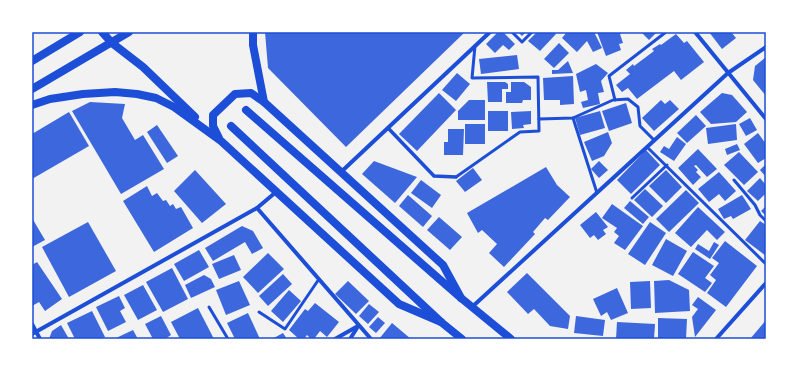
<svg xmlns="http://www.w3.org/2000/svg" width="798" height="371" font-family="'Asap Condensed',sans-serif">
<rect width="100%" height="100%" fill="#f2f2f2"/>
<!-- building -->
<g fill="#3d67dc">
<polygon points="265,32 465,32 346,147 268,68"/>
<polygon points="498,32 503,32 515,44 509,50 503,45 495,53 486,44"/>
<polygon points="518,32 526,32 522,36"/>
<polygon points="537,32 553,32 556,34 540,51 528,41"/>
<polygon points="567,32 594,32 602,48 593,52 587,41 577,52 562,38"/>
<polygon points="597,32 624,32 620,34 623,43 619,44 621,50 606,56"/>
<polygon points="641,32 657,32 649,40"/>
<polygon points="709,32 731,32 736,38 722,49"/>
<polygon points="676,34 684,43 687,41 704,62 681,80 674,71 637,99 628,88 622,92 616,85 630,74 626,70 633,64 634,66 654,51 652,49 660,44 661,45"/>
<polygon points="559,43 569,53 554,68 544,59"/>
<polygon points="517,55 519,69 481,74 479,59"/>
<polygon points="766,57 766,96 753,80 755,66"/>
<polygon points="568,61 573,73 552,74 552,70 558,70"/>
<polygon points="596,64 608,73 601,81 604,92 598,93 600,104 583,108 581,102 588,100 586,90 580,92 576,74"/>
<polygon points="457,73 470,84 456,101 442,90"/>
<polygon points="573,76 574,104 560,105 560,100 544,100 543,78"/>
<polygon points="487,82 505,82 508,84 508,89 502,89 502,102 488,102"/>
<polygon points="511,82 524,82 531,87 531,100 523,100 522,103 506,103 506,92 511,92"/>
<polygon points="439,93 456,110 417,151 399,134"/>
<polygon points="722,93 732,95 747,112 736,122 711,124 700,112"/>
<polygon points="469,100 485,100 485,120 458,120 458,111"/>
<polygon points="661,100 665,104 670,100 679,109 654,131 642,118"/>
<polygon points="90,102 125,104 122,118 135,140 143,135 164,169 121,194 72,111"/>
<polygon points="626,103 632,123 609,131 602,111"/>
<rect x="488" y="111" width="20" height="20"/>
<polygon points="531,111 531,124 523,125 524,128 512,129 511,112"/>
<polygon points="600,111 605,128 580,135 575,118"/>
<polygon points="69,112 89,146 32,179 32,134"/>
<polygon points="696,115 706,126 687,143 677,133"/>
<polygon points="750,118 757,130 746,136 739,124"/>
<rect x="465" y="124" width="20" height="20"/>
<polygon points="736,124 737,140 708,144 706,128"/>
<polygon points="157,125 178,156 167,163 147,132"/>
<polygon points="448,129 464,129 463,155 444,155 444,142 448,142"/>
<polygon points="608,132 612,143 604,156 592,161 584,142"/>
<polygon points="758,133 766,144 766,158 758,163 744,144"/>
<polygon points="677,137 686,144 674,161 660,152 664,146 669,149"/>
<polygon points="737,144 740,150 727,155 725,149"/>
<polygon points="698,149 717,169 707,177 696,165 694,166 698,170 696,172 701,177 693,185 678,168"/>
<polygon points="646,150 660,165 631,194 617,180"/>
<polygon points="739,152 758,172 744,185 724,165"/>
<polygon points="374,161 417,177 395,203 362,174"/>
<polygon points="599,161 608,170 599,178 591,169"/>
<polygon points="766,164 766,177 760,170"/>
<polygon points="546,167 557,185 570,197 548,220 545,218 533,232 535,234 504,267 489,253 497,244 482,230 478,233 467,213"/>
<polygon points="473,168 482,180 465,192 456,181"/>
<polygon points="195,170 226,204 202,223 174,191"/>
<polygon points="666,170 682,187 666,203 649,186"/>
<polygon points="719,172 736,191 725,201 719,194 709,202 698,189"/>
<polygon points="760,178 766,185 766,193 758,201 747,191"/>
<polygon points="421,180 441,195 432,208 411,193"/>
<polygon points="147,186 152,196 157,193 163,201 166,200 170,206 173,204 176,209 181,207 193,228 154,252 123,201"/>
<polygon points="645,189 663,206 652,217 634,200"/>
<polygon points="686,190 699,203 669,232 656,219"/>
<polygon points="408,195 432,216 423,227 399,206"/>
<polygon points="742,195 751,209 733,219 731,216 724,219 718,209"/>
<polygon points="630,201 649,217 643,224 624,208"/>
<polygon points="612,204 643,226 625,250 614,243 619,236 614,232 617,228 602,218"/>
<polygon points="766,206 766,216 761,211"/>
<polygon points="698,207 725,232 717,240 707,230 691,247 675,233"/>
<polygon points="596,212 608,227 603,230 606,234 598,240 594,235 590,238 580,225"/>
<polygon points="439,217 462,237 450,250 427,230"/>
<polygon points="32,218 45,240 32,247"/>
<polygon points="760,221 766,225 766,256 745,240"/>
<polygon points="88,222 116,271 69,297 42,247"/>
<polygon points="650,222 666,233 645,265 628,254"/>
<polygon points="242,226 253,231 263,248 252,254 245,242 213,261 205,248"/>
<polygon points="666,239 687,251 673,276 652,265"/>
<polygon points="725,241 757,266 726,307 707,293 716,280 710,275 719,263 712,258"/>
<polygon points="714,242 719,245 710,259 695,249 698,244 709,251"/>
<polygon points="199,250 209,267 184,281 174,264"/>
<polygon points="693,252 714,266 705,278 712,283 705,292 678,274"/>
<polygon points="268,253 284,269 258,293 243,277"/>
<polygon points="234,255 241,270 219,279 212,264"/>
<polygon points="37,262 62,299 45,311 39,302 32,306 32,265"/>
<polygon points="172,268 188,299 163,312 146,282"/>
<polygon points="527,273 570,316 568,329 550,326 534,309 528,314 507,292"/>
<polygon points="283,274 292,284 268,306 259,296"/>
<polygon points="204,275 211,279 215,287 191,298 185,285"/>
<polygon points="669,280 689,290 690,311 655,313 654,281"/>
<polygon points="239,281 250,305 226,315 216,290"/>
<polygon points="348,281 369,301 356,314 335,294"/>
<polygon points="650,281 651,308 631,309 630,282"/>
<polygon points="143,285 157,310 138,320 124,295"/>
<polygon points="617,288 628,313 611,320 607,312 601,316 593,299"/>
<polygon points="289,290 301,301 283,322 271,311"/>
<polygon points="119,296 125,308 120,311 126,322 108,331 96,307"/>
<polygon points="698,297 716,310 695,337 692,317 698,309 692,305"/>
<polygon points="315,303 339,322 327,337 320,331 314,339 311,339 307,335 304,339 299,339 289,330 305,309 308,311"/>
<polygon points="369,304 379,312 368,324 359,316"/>
<polygon points="198,308 214,339 180,339 171,322"/>
<polygon points="92,311 105,337 100,339 75,339 67,323"/>
<polygon points="248,313 260,339 235,339 227,323"/>
<polygon points="161,316 171,335 165,339 153,339 145,324"/>
<polygon points="576,316 605,320 603,336 574,333"/>
<polygon points="378,317 385,323 376,333 369,327"/>
<polygon points="658,318 687,319 686,339 658,339"/>
<polygon points="766,320 766,339 750,339"/>
<polygon points="617,322 655,324 654,339 616,339"/>
<polygon points="392,323 411,339 379,339"/>
<polygon points="61,325 69,339 49,339 52,331"/>
<polygon points="133,330 138,339 114,339"/>
<polygon points="283,333 287,339 272,339"/>
</g>
<g fill="none" stroke-linecap="round" stroke-linejoin="round">
<!-- service -->
<g stroke="#1d4ed8" stroke-width="3">
<polyline points="512,32 522,42 532,32"/>
<polyline points="615,100 609,76 666,32"/>
<polyline points="573,118 597,193"/>
<polyline points="539,119 573,118 613,100 628,99 638,107 640,126 654,140"/>
<polyline points="647,147 766,264"/>
<polyline points="456,177 520,132 539,131 538,77 472,78 475,46"/>
<polyline points="734,180 755,205 760,215 766,221"/>
<polyline points="632,198 667,165"/>
<polyline points="209,307 228,339"/>
<polyline points="259,312 285,329 319,279"/>
</g>
<!-- pedestrian -->
<polyline stroke="#1d4ed8" stroke-width="3.5" points="388,128 434,176 456,177"/>
<!-- minor -->
<g stroke="#1d4ed8" stroke-width="4">
<polyline points="695,32 766,119"/>
<polyline points="341,172 490,32"/>
<polyline points="257,208 371,339"/>
<polyline points="472,307 728,73 766,47"/>
<polyline points="32,324 40,339"/>
<polyline points="32,334 257,208 276,192"/>
<polyline points="335,339 358,326"/>
<polyline points="350,339 357,328"/>
<polyline points="716,339 766,283"/>
</g>
<!-- secondary -->
<g stroke="#1d4ed8" stroke-width="8">
<polyline points="102,32 112,43 143,67 195,117"/>
<polyline points="253,32 253,45 264,102 443,265 461,298"/>
<polyline points="32,61 80,32"/>
<polyline points="32,89 129,32"/>
<polyline points="32,105 50,99 83,94 115,92 137,94 156,98 174,107 221,141 399,304 441,322"/>
<polyline points="246,110 461,298 511,339"/>
<polyline points="231,126 441,322 462,339"/>
<polyline points="219,138 213,126 213,115 235,94 251,93 264,102"/>
</g>
</g>
<!-- border -->
<rect width="798" height="371" fill="none" stroke="#ffffff" stroke-width="66"/>
<rect x="33" y="33" width="732" height="305" fill="none" stroke="#1d4ed8" stroke-width="1.5"/>
</svg>
